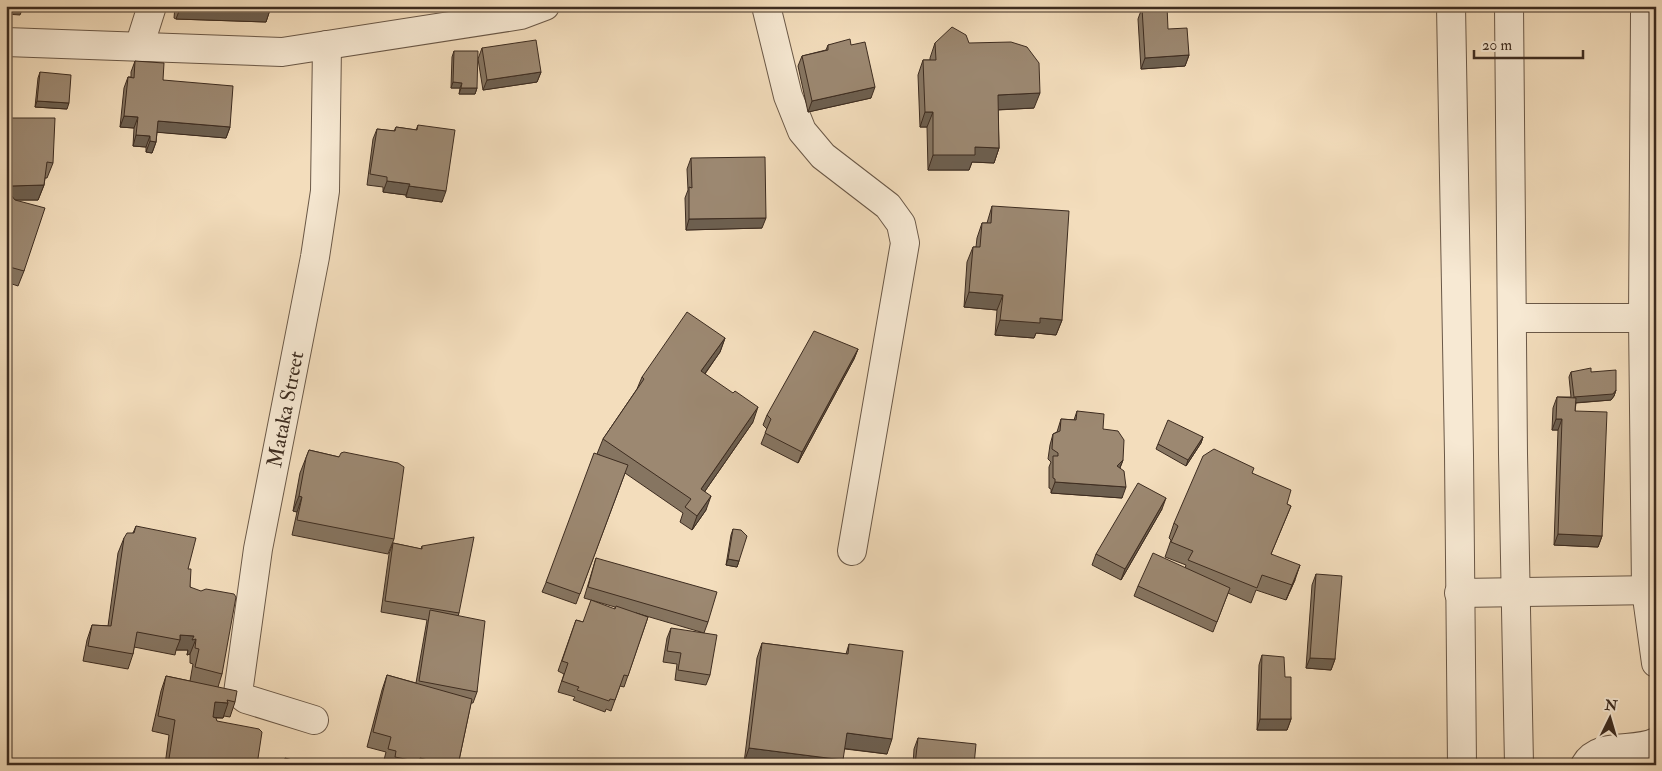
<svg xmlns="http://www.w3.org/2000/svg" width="1662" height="771" font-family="'IM FELL Double Pica',serif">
<rect width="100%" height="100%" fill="#f3ddbc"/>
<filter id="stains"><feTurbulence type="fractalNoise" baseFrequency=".004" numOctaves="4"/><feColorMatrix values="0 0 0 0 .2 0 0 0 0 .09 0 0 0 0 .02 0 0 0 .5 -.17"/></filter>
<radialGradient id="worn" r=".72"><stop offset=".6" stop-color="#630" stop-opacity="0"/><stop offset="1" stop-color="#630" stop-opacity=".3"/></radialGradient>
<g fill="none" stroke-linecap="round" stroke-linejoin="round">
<defs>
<g id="minor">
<polyline points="766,6 788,96 802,131 823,156 888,206 901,224 905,243 852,551"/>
<polyline points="1451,6 1459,455 1462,765"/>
<polyline points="1509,6 1513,454 1519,765"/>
<polyline points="1645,14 1643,318 1646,590 1656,663"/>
<polyline points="6,42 282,52 521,15 545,6"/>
<polyline points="139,47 152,6"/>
<polyline points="1512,318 1643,318"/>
<polyline points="1459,593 1656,590"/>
<path id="s1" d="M314 720 246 699 238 693 258 549 315 257 325 191 327 45"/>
<path d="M1585 765C1599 741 1634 753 1656 742"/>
</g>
</defs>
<!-- minor casing -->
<use href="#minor" stroke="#6a5847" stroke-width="30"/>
<!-- minor -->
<use href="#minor" stroke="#f7e9d3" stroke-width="28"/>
</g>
<!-- wall -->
<g fill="#867561" stroke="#3d2c20">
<polygon points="175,6 271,6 266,22 176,19 174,18"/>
<polygon points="1142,8 1168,29 1189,55 1185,66 1141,69 1138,19"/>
<polygon points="935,43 969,43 1034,108 998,110 999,148 994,163 972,162 969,170 928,170 927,127 920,127 918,75 923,60 930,60 930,58"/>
<polygon points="828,45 851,45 871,98 808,112 798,66 802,56 826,50"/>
<polygon points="482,48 541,72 537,82 483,90 478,59"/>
<polygon points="454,51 477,88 475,94 459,94 460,88 451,88 452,57"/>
<polygon points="135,61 163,80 230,127 226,138 157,132 156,142 152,153 146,152 146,147 133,146 134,128 120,127 124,88 128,77 131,77 131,72"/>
<polygon points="40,72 67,109 35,107 38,78"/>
<polygon points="6,107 9,118 53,163 47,178 45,178 44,185 38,200 17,200 24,271 18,286 6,282"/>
<polygon points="418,125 442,202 406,197 406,195 383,192 383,187 367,185 373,139 377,129 394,131 396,127 416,130"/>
<polygon points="691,158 762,228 686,230 685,198 688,190 687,169"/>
<polygon points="992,206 1062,320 1056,335 1036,333 1034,338 995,335 997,310 964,307 967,262 973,247 976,247 977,238 982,223 987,223"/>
<polygon points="725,338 720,352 705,374 753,422 705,491 706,510 692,530 680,522 683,513 625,473 576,604 542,592 600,455 597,454 603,439 637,389 642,377"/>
<polygon points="858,349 854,359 798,463 761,444 767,429 763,425 767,415"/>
<polygon points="1571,372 1591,372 1616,390 1614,396 1611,400 1576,403 1575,411 1602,536 1598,547 1554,545 1558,430 1552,430 1553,408 1557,397 1571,397 1569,377"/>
<polygon points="1077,411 1103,429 1123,460 1120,468 1122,498 1051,493 1051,489 1049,488 1049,467 1051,462 1048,459 1050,445 1053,434 1057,432 1061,419 1074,420"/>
<polygon points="1203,437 1201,443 1186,466 1156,449 1158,444"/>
<polygon points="309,450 339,457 394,539 388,554 292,535 297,512 293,511 300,473"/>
<polygon points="1252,473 1287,504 1291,506 1271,554 1295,580 1286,600 1256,590 1251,603 1228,593 1213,632 1134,596 1138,586 1185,568 1186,565 1165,557 1171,540 1169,538 1174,523"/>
<polygon points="1654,495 1656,536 1653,536 1652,501"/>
<polygon points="1162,509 1121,580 1092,565 1096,554"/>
<polygon points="136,526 188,569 190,587 222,674 218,687 235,702 230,717 224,716 223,718 214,718 257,765 165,765 169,735 152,731 161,691 166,676 190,681 193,664 190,663 190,654 187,655 188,650 176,650 175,655 134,647 133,654 128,669 83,661 87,640 92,625 108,626 118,553 124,538 133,533"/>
<polygon points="733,529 739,561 737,567 726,565 731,535"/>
<polygon points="393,543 421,549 422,546 459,613 458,616 477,692 473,703 471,703 458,765 386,765 383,764 386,752 367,747 382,690 387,675 416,683 427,620 381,612 389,554"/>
<polygon points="596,558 708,622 704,633 636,613 648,617 624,687 620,686 611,711 606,709 605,712 573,700 575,697 558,692 564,674 558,671 576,620 583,622 615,609 615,607 584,598"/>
<polygon points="1316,574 1335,659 1331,670 1306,668 1312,585"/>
<polygon points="671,628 710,675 706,685 675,680 677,664 663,662 667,638"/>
<polygon points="762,643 846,654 849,644 887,754 845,749 744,763 757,658"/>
<polygon points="1262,655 1285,677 1291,719 1287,730 1257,730 1259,665"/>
<polygon points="918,738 974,765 913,765 914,749"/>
</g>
<!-- shaded-wall -->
<g fill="#6d5f4f" stroke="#3d2c20">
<polygon points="181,6 255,6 271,7 266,22 176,19"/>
<polygon points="6,8 22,10 20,15 6,14"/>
<polygon points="1189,55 1185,66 1141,69 1145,58"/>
<polygon points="541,72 537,82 483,90 487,80"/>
<polygon points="453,82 462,83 460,88 451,88"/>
<polygon points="875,87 871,98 808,112 812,101"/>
<polygon points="461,88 477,88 475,94 459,94"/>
<polygon points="1040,93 1034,108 992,110 998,95"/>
<polygon points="37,101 69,103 67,109 35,107"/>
<polygon points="925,112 933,112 927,127 920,127"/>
<polygon points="124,116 138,117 134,128 120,127"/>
<polygon points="158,121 230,127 226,138 154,132"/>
<polygon points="136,135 150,136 146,147 133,146"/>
<polygon points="150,141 156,142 152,153 146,152"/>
<polygon points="975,147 999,148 994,163 972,162 969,170 928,170 933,155"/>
<polygon points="387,181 410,184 406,195 383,192"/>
<polygon points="44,185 38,200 10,200 11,186"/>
<polygon points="409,186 446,191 442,202 406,197"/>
<polygon points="766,218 762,228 686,230 689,219"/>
<polygon points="969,292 1003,295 997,310 964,307"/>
<polygon points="1040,318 1062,320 1056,335 1036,333 1034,338 995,335 1000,320"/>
<polygon points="725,338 720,352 696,386 701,371"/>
<polygon points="858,349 854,359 798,463 802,452"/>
<polygon points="1616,390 1614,396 1611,400 1572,403 1574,397"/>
<polygon points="758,407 753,422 696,504 701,489"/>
<polygon points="1556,419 1562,419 1558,430 1552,430"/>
<polygon points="1203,437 1201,443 1186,466 1188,460"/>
<polygon points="1123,460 1119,470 1117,466"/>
<polygon points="1055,482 1126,487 1122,498 1051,493"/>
<polygon points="299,496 302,497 297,512 293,511"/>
<polygon points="711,496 706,510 692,530 697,516"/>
<polygon points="1166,498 1162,509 1121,580 1125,569"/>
<polygon points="1655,530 1656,530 1656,536 1653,536"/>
<polygon points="1558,534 1602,536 1598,547 1554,545"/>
<polygon points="728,559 739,561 737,567 726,565"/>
<polygon points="1300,565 1295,580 1286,600"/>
<polygon points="180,635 194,636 196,639 190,654 187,655 188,650 176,650 180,640"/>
<polygon points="1310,658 1335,659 1331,670 1306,668"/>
<polygon points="215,702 228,703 223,718 209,717"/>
<polygon points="1260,719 1291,719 1287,730 1257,730"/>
<polygon points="847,733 892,739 887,754 841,748"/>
<polygon points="749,748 843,760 841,765 757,765 744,763"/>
</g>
<!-- building -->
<g fill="#9c8871" stroke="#3d2c20">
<polygon points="6,6 22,6 22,10 6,8"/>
<polygon points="1167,6 1168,29 1187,28 1189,55 1145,58 1142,8"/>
<polygon points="952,27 966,35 969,43 1011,42 1027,47 1039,63 1040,93 998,95 999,148 975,147 975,155 933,155 933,112 925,112 923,60 936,60 935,43"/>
<polygon points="850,39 851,45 865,42 875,87 812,101 802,56 828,50 828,45"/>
<polygon points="536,40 541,72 487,80 482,48"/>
<polygon points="454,51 478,51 477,88 461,88 462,83 453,82"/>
<polygon points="135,61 164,63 163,80 233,86 230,127 158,121 156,142 150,141 150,136 136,135 138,117 124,116 128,77 134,78"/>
<polygon points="40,72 71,75 69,103 37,101"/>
<polygon points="6,107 10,107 9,118 55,118 53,163 47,162 44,185 11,186 11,195 15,200 45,208 24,271 6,266 6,211 10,199 6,197"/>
<polygon points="418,125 455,130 446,191 409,186 410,184 387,181 387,177 370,174 377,129 395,131 396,127 417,130"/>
<polygon points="765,157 766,218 689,219 689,187 692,188 691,158"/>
<polygon points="992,206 1069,211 1062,320 1040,318 1040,323 1000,320 1003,295 969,292 973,247 980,247 982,223 991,223"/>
<polygon points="687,312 725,338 701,371 733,393 735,391 758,407 701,489 711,496 697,516 685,507 691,499 603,439 644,379 642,377"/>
<polygon points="814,331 858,349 802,452 765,433 771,419 767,415"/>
<polygon points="1591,368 1591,372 1616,370 1616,390 1613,394 1574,397 1571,372"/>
<polygon points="1557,397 1576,398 1575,411 1607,412 1602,536 1558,534 1562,419 1556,419"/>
<polygon points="1077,411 1104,414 1103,429 1118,431 1124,440 1123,460 1117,466 1124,471 1126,487 1055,482 1055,479 1053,478 1053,456 1058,456 1058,453 1052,449 1053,434 1060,431 1061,419 1076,420"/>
<polygon points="1168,420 1203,437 1188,460 1158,444"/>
<polygon points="1214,449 1254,468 1252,473 1291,490 1287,504 1291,506 1271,554 1300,565 1292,585 1262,575 1257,588 1188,560 1193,551 1171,542 1178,526 1174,523 1203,456"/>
<polygon points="309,450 339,457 341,453 344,452 398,463 404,467 394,539 297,520 302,497 299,496 306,458"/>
<polygon points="594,453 628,465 580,594 546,582"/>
<polygon points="1138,483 1166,498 1125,569 1096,554"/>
<polygon points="1654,495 1656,495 1656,530 1655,530"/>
<polygon points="136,526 196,538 188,569 191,569 190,587 201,591 206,589 234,594 236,597 222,674 195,667 199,649 195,648 196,639 192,640 194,636 180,635 180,640 137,632 133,654 88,646 92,625 111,626 124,538 127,533 134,533"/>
<polygon points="733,529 741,530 747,536 739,561 728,559"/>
<polygon points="474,537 459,613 385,601 393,543 422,549 422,546"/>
<polygon points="1153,553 1230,588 1217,622 1138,586"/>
<polygon points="596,558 717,592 708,622 588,587"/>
<polygon points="1316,574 1342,576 1335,659 1310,658"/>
<polygon points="591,600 615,609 616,606 648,617 628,676 624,675 615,700 610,699 609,701 577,690 579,687 562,681 568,663 562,661 576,620 583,622"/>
<polygon points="430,610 485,621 477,692 419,681"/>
<polygon points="671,628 717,635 710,675 678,670 681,653 667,651"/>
<polygon points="762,643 848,654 849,644 903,651 892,739 847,733 843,760 749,748"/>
<polygon points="1262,655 1284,657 1285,677 1291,677 1291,719 1260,719"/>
<polygon points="387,675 472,699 458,765 448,765 420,758 420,762 395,757 396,751 388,749 391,737 373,732"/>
<polygon points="166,676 237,691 235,702 227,700 228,703 215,702 213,717 216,718 217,721 259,729 262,732 257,765 168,765 175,720 158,716"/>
<polygon points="918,738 976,744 974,765 915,765"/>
<polygon points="285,758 311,765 284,765"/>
</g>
<g text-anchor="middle" stroke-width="5" stroke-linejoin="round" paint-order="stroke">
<!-- street labels -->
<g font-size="21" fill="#3d2c20" stroke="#f7e9d3">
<text dy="7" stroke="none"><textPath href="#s1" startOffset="369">Mataka Street</textPath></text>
</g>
</g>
<!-- margin -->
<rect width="1662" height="771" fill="none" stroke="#f3ddbc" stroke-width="25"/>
<rect x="8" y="8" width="1647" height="756" fill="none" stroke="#3d2c20" stroke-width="2.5"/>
<rect x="12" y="12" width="1637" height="746" fill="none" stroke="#3d2c20"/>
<!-- north arrow -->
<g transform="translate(1610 718) rotate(5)" stroke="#f7e9d3" stroke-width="4" paint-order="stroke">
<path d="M0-4L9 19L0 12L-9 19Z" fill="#3d2c20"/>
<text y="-8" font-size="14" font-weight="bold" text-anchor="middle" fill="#3d2c20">N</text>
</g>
<!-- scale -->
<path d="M1474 50v8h109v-8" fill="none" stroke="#3d2c20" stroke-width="2.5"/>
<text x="1482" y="50" font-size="15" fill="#3d2c20" stroke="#f7e9d3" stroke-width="4" paint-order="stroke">20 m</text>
<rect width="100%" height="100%" filter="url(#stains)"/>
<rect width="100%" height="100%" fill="url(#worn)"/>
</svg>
